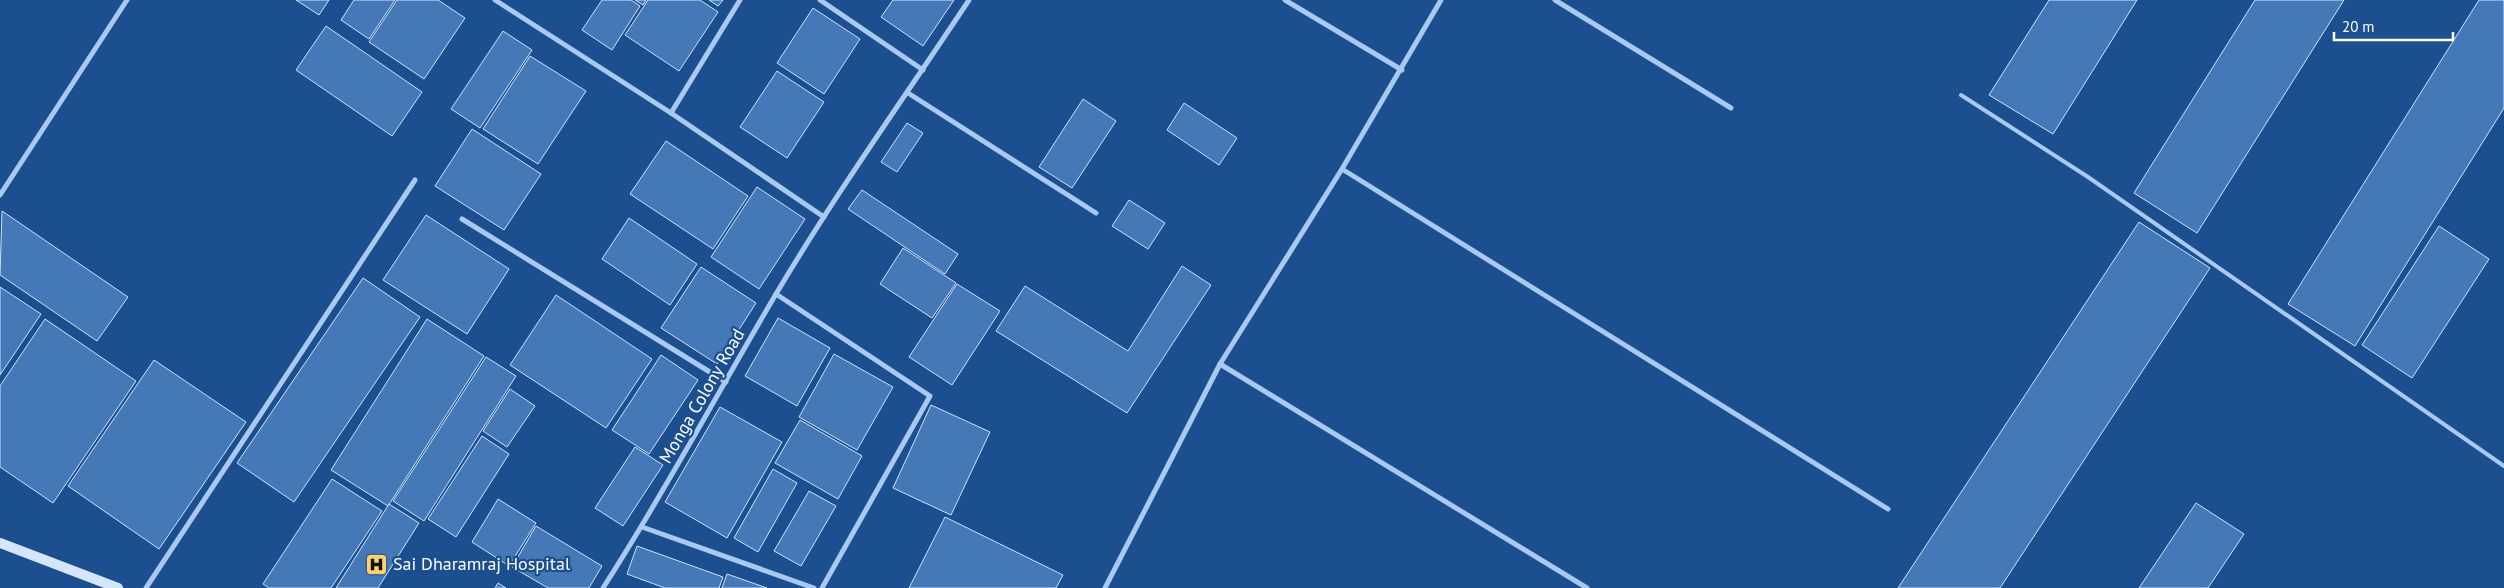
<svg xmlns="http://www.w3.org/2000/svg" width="2504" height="588" font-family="'PT Sans',sans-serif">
<rect width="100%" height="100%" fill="#1b4f8f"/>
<!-- building -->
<g fill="#4478b7" stroke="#cfe3fa">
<polygon points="296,0 329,0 319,15"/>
<polygon points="354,0 395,0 369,39 341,20"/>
<polygon points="397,0 438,0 465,18 424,79 369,42"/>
<polygon points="602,0 631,0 640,6 612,50 582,30"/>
<polygon points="635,0 646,0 643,5"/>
<polygon points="648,0 700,0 718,12 679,71 625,35"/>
<polygon points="709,0 723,0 718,6"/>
<polygon points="893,0 954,0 923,46 881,17"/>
<polygon points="2049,0 2137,0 2053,134 1989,95"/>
<polygon points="2255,0 2344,0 2197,233 2134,193"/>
<polygon points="2479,0 2504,0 2504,108 2355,346 2288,304"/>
<polygon points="813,8 860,39 824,94 777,63"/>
<polygon points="326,26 422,92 392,136 296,70"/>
<polygon points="503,31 532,50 480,128 451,109"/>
<polygon points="530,56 586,91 538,164 483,129"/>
<polygon points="777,71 824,102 787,158 740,127"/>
<polygon points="1083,99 1116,121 1072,188 1039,167"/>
<polygon points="1184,103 1237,138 1219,165 1167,130"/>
<polygon points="907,123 923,133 897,172 881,162"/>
<polygon points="472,129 541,174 504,230 435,186"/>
<polygon points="666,141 748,196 713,249 630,194"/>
<polygon points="757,187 805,219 759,289 711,257"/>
<polygon points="862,190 958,254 945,274 848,209"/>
<polygon points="1129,200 1165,223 1148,249 1112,226"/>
<polygon points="2,211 128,297 97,341 0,275"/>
<polygon points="426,215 509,269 467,334 383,280"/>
<polygon points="629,218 697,264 670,305 602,259"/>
<polygon points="2139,222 2210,268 2000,588 1898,588"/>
<polygon points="2439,226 2489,259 2412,378 2362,345"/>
<polygon points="903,248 956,283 932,318 880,284"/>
<polygon points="1182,266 1211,285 1127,413 996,331 1025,286 1128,351"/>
<polygon points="701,267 756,303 717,364 661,328"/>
<polygon points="363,278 420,317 294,502 237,463"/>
<polygon points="957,284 1000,311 952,385 909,357"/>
<polygon points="0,287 41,314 0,375"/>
<polygon points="556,295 652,359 606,428 510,365"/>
<polygon points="778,318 830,348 797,406 745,376"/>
<polygon points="45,319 136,381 53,503 0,467 0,386"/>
<polygon points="427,319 484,356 388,506 331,470"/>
<polygon points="834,354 893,387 857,450 799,417"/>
<polygon points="661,355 698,380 649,454 612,430"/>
<polygon points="486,357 516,376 424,521 393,501"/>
<polygon points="154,360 246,422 159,549 68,486"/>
<polygon points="510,389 535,406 507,447 483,431"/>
<polygon points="931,405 990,432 951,515 893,488"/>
<polygon points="720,407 782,442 727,538 665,502"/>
<polygon points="800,420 862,456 838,499 775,463"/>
<polygon points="482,436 509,454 456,537 428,519"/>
<polygon points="635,447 663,465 623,526 595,508"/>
<polygon points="773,469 797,483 758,552 734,538"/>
<polygon points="332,479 382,511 331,588 269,588 263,584"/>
<polygon points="809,491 836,506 801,566 774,551"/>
<polygon points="498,499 536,523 509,566 472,542"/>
<polygon points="2196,503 2244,534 2208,588 2139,588"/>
<polygon points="389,504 419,523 378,588 336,588"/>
<polygon points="945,517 1063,575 1056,588 909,588"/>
<polygon points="536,526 602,566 589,588 548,588 512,567"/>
<polygon points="637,546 723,577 719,588 665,588 627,574"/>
<polygon points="727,574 767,588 722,588"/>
<polygon points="498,583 506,588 495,588"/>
</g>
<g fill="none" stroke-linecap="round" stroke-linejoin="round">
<!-- service -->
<polyline stroke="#a9c9ee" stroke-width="4" points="1961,95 2088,177 2504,466"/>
<!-- minor -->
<g stroke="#a9c9ee" stroke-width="5">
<polyline points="495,0 671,113 824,217"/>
<polyline points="820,0 923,70"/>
<polyline points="1285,0 1402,70"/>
<polyline points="1555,0 1731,108"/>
<polyline points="908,93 1096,213"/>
<polyline points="671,113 740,0"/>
<polyline points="1342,169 1888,509"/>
<polyline points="0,195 127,0"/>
<polyline points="462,219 726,382"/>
<polyline points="776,294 930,396 822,588"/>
<polyline points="1220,364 1587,588"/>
<polyline points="642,527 814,588"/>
<polyline points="146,588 415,180"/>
<path d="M603 588C665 492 718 392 776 294 836 193 904 98 969 0"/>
<polyline points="1105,588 1220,364 1342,169 1441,0"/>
</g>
<!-- secondary -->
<polyline stroke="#d6e6fa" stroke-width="10" points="0,543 118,588"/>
</g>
<!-- icons -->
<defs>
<symbol id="hospital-square" viewBox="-11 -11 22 22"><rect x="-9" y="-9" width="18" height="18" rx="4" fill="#ffd166" stroke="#1b4f8f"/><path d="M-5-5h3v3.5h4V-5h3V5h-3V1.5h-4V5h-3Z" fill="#111"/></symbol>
</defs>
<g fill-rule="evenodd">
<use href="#hospital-square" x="364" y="552" width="25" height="25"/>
</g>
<g text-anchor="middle" stroke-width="4.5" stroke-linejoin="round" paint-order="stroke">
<!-- street labels -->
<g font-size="18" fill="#fff" stroke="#1b4f8f">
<text transform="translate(702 396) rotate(-60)" y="6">Monga Colony Road</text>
</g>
<!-- poi labels -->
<g font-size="18" fill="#fff" stroke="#1b4f8f" text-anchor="start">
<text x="393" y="570">Sai Dharamraj Hospital</text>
</g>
</g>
<!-- scale -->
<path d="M2334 32v8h119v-8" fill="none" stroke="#ffffff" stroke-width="2.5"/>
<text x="2342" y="32" font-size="15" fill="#ffffff" stroke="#1b4f8f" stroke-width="4" paint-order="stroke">20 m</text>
</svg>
